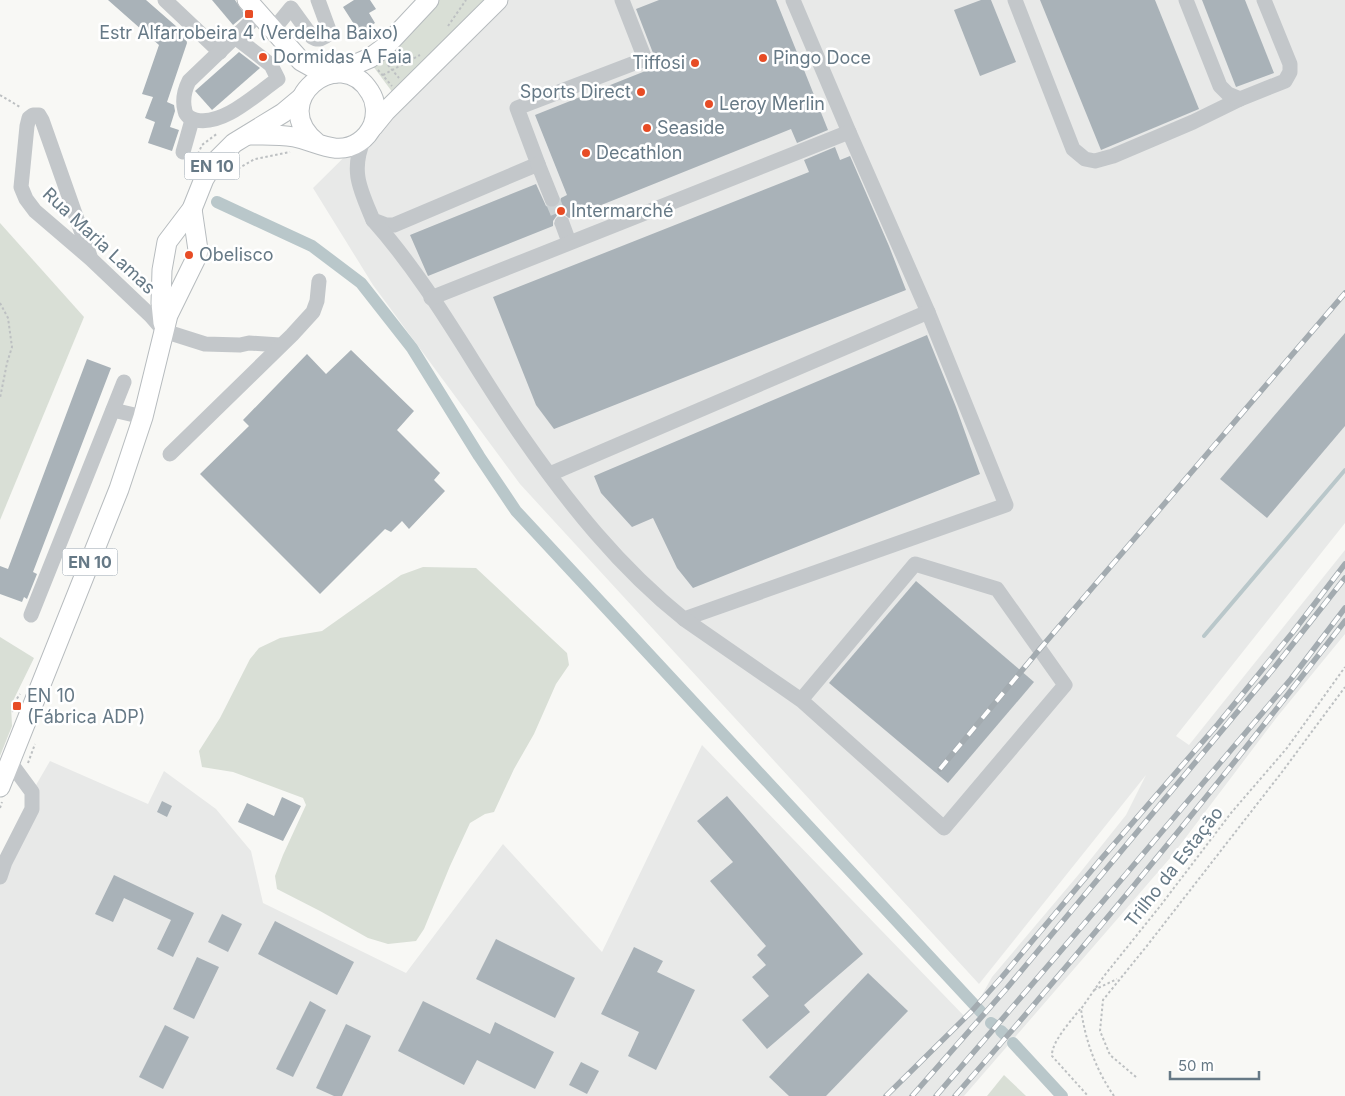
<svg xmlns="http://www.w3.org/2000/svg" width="1345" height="1096" font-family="Inter,sans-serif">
<rect width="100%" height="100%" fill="#f8f8f5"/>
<!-- built -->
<polygon fill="#e8e9e8" points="503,0 1345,0 1345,523 1176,736 1189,745 1345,550 1345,634 1277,717 1171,857 964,1096 0,1096 0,877 32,792 50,761 148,804 164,771 216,809 251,851 263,903 406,973 503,844 602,952 702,745 968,1020 992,977 1079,874 1126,815 1146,775 979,984 520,484 373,285 313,188"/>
<!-- green -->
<g fill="#d9dfd6">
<polygon points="436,0 487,0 393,93 373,66"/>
<polygon points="0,223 84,317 0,520"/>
<polygon points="423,567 476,568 567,653 569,665 556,684 534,734 514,769 494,812 485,814 470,823 450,866 424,929 416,941 388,944 368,938 320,911 277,889 275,876 283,855 306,805 303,798 233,772 202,767 199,751 220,718 250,659 259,648 280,638 322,631 401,575"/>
<polygon points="0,637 34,658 11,705 12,726 0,756"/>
<polygon points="1004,1075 1026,1096 987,1096"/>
</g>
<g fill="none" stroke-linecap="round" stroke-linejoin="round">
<!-- stream -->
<polyline stroke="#b9c7ca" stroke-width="4" points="1204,636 1345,470"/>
<!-- canal -->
<g stroke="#b9c7ca" stroke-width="12">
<polyline points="217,202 312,246 361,283 412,348 479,456 516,511 981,1012"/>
<polyline points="991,1023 994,1025"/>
<polyline points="1001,1031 1004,1034"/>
<polyline points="1013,1043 1062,1096"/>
</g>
</g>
<!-- building -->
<g fill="#a9b2b8">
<polygon points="108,0 146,0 185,34 187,43 167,102 174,105 175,111 170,127 179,130 172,151 148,143 155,122 145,118 153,97 142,94 159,45"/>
<polygon points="212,0 235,0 245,15 233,25"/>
<polygon points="354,0 370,0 376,9 369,13 375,23 359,32 343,7"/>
<polygon points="659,0 776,0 828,130 797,143 791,129 569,218 564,214 558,214 553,221 553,226 428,276 410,235 536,184 546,206 551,208 559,205 561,198 567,195 535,115 658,66 636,9"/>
<polygon points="981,0 991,0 1016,62 980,76 954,10"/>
<polygon points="1040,0 1155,0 1199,109 1101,150"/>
<polygon points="1202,0 1245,0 1274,73 1236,87"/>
<polygon points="239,52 260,68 212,110 195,91"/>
<polygon points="835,147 840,160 850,156 889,246 906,290 554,429 536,405 493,297 809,172 804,160"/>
<polygon points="1345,333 1345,426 1267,518 1220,479"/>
<polygon points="927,335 956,407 980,474 693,588 677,568 653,518 632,527 601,493 594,476"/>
<polygon points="351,350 414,411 397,430 440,473 434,480 445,491 409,529 402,521 391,532 385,529 320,594 200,474 249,426 243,420 307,354 326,374"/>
<polygon points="87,359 111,368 33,572 37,574 27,599 24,597 22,602 0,594 0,566 8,569"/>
<polygon points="916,581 1034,682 948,783 829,683"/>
<polygon points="727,796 863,954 804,1005 810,1012 767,1049 742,1020 769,996 752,977 766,965 757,955 766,946 710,881 733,862 697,821"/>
<polygon points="282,797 301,806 283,841 238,822 247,803 274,816"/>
<polygon points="162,801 172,806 167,817 157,812"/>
<polygon points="114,875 194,913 173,957 157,949 171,920 124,898 113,922 95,914"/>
<polygon points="222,914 242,924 228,952 208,942"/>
<polygon points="275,921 354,962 337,995 258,954"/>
<polygon points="496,939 575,978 555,1018 476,979"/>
<polygon points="634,947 663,961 657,972 695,990 656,1070 628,1056 639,1032 601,1014"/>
<polygon points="197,957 219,967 194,1019 173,1009"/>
<polygon points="868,973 908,1011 826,1096 789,1096 769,1077"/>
<polygon points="310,1001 326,1010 293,1077 276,1069"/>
<polygon points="423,1001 490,1034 495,1022 554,1052 535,1089 477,1060 464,1085 398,1051"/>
<polygon points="346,1024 371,1036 342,1096 334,1096 316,1088"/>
<polygon points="165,1025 189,1037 163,1089 139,1077"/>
<polygon points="581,1062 599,1071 587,1094 569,1085"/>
</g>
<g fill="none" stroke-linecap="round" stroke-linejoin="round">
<!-- minor-tunnel -->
<polyline stroke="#ccd2d4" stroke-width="15" stroke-dasharray="15 8" stroke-linecap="butt" points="552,199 562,223"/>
<defs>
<g id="major">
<polyline points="247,0 301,61 326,75"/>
<polyline points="335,73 370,58 385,47 429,0"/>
<polyline points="373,127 386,111 498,0"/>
<path d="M248 135C263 135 278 134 294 137 316 141 337 157 359 142 365 138 370 132 373 125 377 114 376 101 370 92 340 42 265 102 317 143"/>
<polyline points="163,323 161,303 162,270 167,242 192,209 204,179 213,164 234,143 283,113 301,98"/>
<polyline points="0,787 119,489 143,417 168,315 197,256 198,250 192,209"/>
</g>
</defs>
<!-- major casing -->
<use href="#major" stroke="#b6bbbe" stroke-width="21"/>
<!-- path -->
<g stroke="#bdc0c2" stroke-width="2" stroke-dasharray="2.5 2.5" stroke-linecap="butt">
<polyline points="448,26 466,0"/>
<polyline points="388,65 399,78"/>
<polyline points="378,70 392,86"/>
<polyline points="383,75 420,55"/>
<polyline points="0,95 20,107"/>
<polyline points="198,154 202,145 218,133"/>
<polyline points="225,176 255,159 290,152"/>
<polyline points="186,179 194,161"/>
<polyline points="0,303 8,318 12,347 7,363 0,398"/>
<polyline points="13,712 12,706 20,694"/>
<polyline points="28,763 35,744"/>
<polyline points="0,808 2,802"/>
<polyline points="1094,990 1117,979"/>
<path d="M1080 1009C1072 1020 1051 1042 1052 1056L1088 1096"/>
<polyline points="1136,1077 1110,1055 1100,1031 1103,1000 1146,947 1282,772 1345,687"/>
<path d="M1114 1096C1096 1070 1085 1040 1081 1009L1104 976 1161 905 1231 813 1287 748 1345 667"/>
</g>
<!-- minor -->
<g stroke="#c3c7ca" stroke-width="15">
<polyline points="165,0 220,52"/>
<polyline points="1015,0 1073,149 1085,159 1095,161 1113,156 1193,122 1240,99"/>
<polyline points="1186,0 1220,86 1228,94 1240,99 1285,81 1290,72 1290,64 1264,0"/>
<polyline points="273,30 291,8 312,37 316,39 320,39 326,36 329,30 318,0"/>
<path d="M235 37 271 65 278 79C256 94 224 126 196 120 191 119 186 116 185 111 182 100 184 91 189 81L259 14"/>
<path d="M364 139C350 171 360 189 373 220L386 225H394L538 164 517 108 645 59 622 0"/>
<polyline points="183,152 192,120"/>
<polyline points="538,164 552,199"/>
<path d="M373 220C431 285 472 364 521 435 568 503 620 568 684 619L1006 505 928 312 849 132 793 0"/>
<polyline points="562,223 569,242"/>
<polyline points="91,259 42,120 39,115 33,115 29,118 27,126 21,187 26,199 35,211 91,259 151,316 164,331 205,344 240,345 249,343 280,345"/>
<polyline points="431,298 849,132"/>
<polyline points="113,410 143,417"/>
<polyline points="170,454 292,335 313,312 317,301 319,281"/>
<polyline points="550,474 928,312"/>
<polyline points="31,615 124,382"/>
<polyline points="684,619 801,700 944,828 1065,685 997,589 915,564 801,700"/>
<polyline points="0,877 5,862 32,809 32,792 10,762"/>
</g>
<!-- major -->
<use href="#major" stroke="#fff" stroke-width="19"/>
<defs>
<g id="rail">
<polyline points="940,769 1039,650 1345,293"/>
<polyline points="886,1096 971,1012 1002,977 1102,858 1218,724 1293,632 1345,564"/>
<polyline points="912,1096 1007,988 1274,668 1345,578"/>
<polyline points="936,1096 1083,925 1291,679 1345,608"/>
<path d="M955 1096C1090 942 1220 783 1345 621"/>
</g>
</defs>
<!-- rail casing -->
<use href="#rail" stroke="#a3abb0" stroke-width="5.5"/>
<!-- rail -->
<use href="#rail" stroke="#fff" stroke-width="4" stroke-dasharray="11" stroke-linecap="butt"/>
</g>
<!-- markers -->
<g fill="#e74c25" stroke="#fff" stroke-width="2">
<rect x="244" y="9" width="10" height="10" rx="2.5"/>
<circle cx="263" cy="57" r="5"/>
<circle cx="763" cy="58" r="5"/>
<circle cx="695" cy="63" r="5"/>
<circle cx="641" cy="92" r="5"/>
<circle cx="709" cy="104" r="5"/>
<circle cx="647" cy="128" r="5"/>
<circle cx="586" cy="153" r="5"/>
<circle cx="561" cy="211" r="5"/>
<circle cx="189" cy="255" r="5"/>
<rect x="12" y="701" width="10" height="10" rx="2.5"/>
</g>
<g text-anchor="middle" stroke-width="5" stroke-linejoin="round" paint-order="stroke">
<!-- shield labels -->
<g fill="#fff" stroke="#94a1aa" stroke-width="1">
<rect x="184.5" y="152.5" width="55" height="27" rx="4"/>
<rect x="62.5" y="548.5" width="55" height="27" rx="4"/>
</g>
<g font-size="16" font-weight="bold" fill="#667986">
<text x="212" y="172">EN 10</text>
<text x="90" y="568">EN 10</text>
</g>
<!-- poi labels -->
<g font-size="18" fill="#667986" stroke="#fff" text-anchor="start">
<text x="249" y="39" text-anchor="middle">Estr Alfarrobeira 4 (Verdelha Baixo)</text>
<text x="273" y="63">Dormidas A Faia</text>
<text x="773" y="64">Pingo Doce</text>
<text x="685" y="69" text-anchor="end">Tiffosi</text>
<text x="631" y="98" text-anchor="end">Sports Direct</text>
<text x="719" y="110">Leroy Merlin</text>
<text x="657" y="134">Seaside</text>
<text x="596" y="159">Decathlon</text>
<text x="571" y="217">Intermarché</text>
<text x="199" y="261">Obelisco</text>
<text x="27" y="702">EN 10<tspan x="27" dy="21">(Fábrica ADP)</tspan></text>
</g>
<!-- street labels -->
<g font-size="18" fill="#667986" stroke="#fff">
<text transform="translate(99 241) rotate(43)" y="6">Rua Maria Lamas</text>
<text transform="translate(1174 867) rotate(-52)" y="6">Trilho da Estação</text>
</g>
</g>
<!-- scale -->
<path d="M1170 1071v8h89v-8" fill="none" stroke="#667986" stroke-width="2.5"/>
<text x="1178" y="1071" font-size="15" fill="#667986" stroke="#ffffff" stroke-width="4" paint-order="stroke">50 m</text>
</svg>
